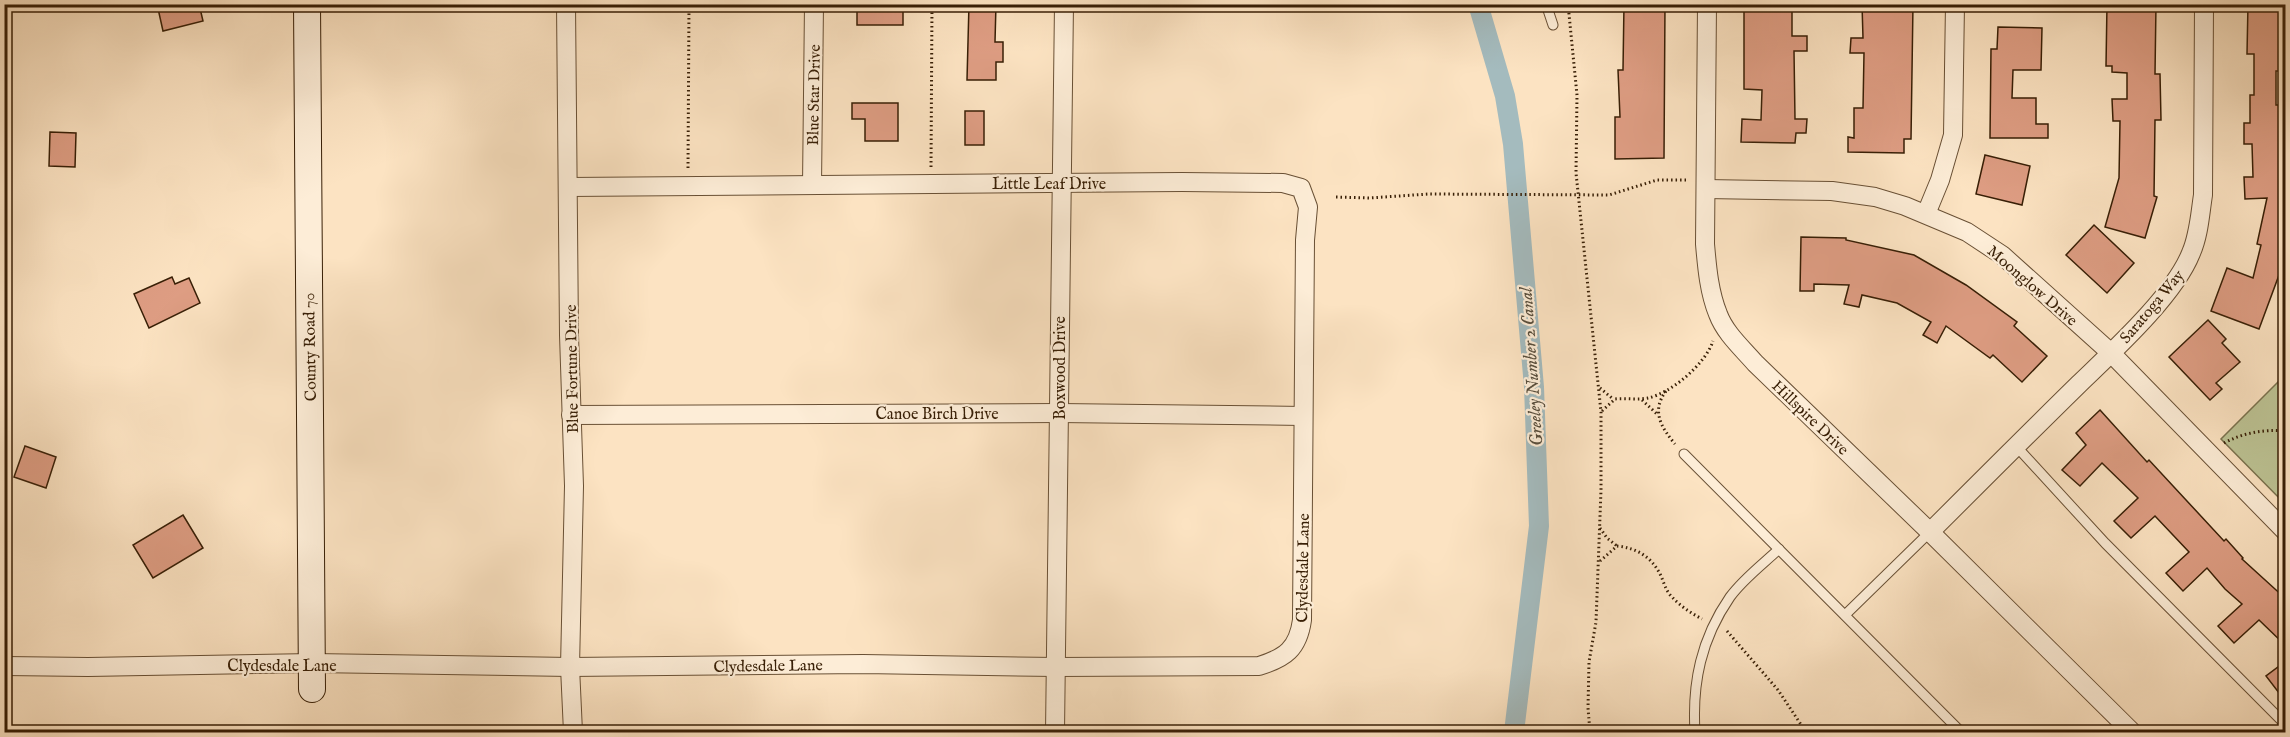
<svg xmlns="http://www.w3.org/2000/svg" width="2290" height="737" font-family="'IM FELL English',serif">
<rect width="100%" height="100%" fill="#fce3c2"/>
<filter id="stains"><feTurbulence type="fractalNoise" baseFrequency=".00333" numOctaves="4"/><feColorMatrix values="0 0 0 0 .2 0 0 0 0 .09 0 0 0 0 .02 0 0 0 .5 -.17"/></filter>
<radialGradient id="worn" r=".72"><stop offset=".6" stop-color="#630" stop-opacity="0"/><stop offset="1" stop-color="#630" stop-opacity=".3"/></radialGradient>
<!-- green -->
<polygon fill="#bdc495" stroke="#7a724e" stroke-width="1.5" points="2285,375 2285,504 2221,439"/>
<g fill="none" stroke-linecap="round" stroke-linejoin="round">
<!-- canal -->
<polyline stroke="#a4bbbe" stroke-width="20" points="1478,4 1505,96 1513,144 1534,387 1539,526 1514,732"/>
</g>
<!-- building -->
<g fill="#de9d83" stroke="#381f06" stroke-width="1.5">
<polygon points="157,4 199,4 203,21 163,31"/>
<rect x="857" y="4" width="46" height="21"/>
<polygon points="969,4 996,4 995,42 1003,42 1003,62 996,62 996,80 967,80"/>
<polygon points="1624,4 1665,4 1664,158 1615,159 1615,117 1620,117 1618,70 1623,70"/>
<polygon points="1744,4 1792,4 1792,36 1807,36 1807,51 1794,51 1795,119 1807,119 1806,133 1796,133 1795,143 1741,142 1742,119 1761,120 1762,90 1744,89"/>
<polygon points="1862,4 1913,4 1911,139 1904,139 1904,153 1848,152 1848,137 1854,138 1854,108 1863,108 1864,53 1850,53 1851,38 1863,38"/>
<polygon points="2107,4 2156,4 2155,74 2160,74 2161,120 2155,120 2154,196 2157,197 2145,238 2105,227 2119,178 2120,121 2113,121 2112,99 2127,99 2127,73 2112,72 2112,66 2106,66"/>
<polygon points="2248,4 2286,4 2286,71 2276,71 2276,105 2286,105 2286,268 2282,267 2259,329 2211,311 2227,268 2253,278 2261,245 2257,244 2267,198 2245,199 2244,177 2253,177 2252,144 2244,144 2244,123 2250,123 2250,95 2254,95 2254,54 2247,54"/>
<polygon points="1998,27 2042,28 2041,70 2013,70 2012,98 2036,98 2036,124 2048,124 2048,138 1990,138 1991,49 1997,49"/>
<polygon points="852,103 898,103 898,141 865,141 865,119 852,119"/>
<rect x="965" y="111" width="19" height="34"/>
<polygon points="50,132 76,133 75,167 49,166"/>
<polygon points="1985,155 2030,166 2022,205 1976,194"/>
<polygon points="2094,225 2134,263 2107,293 2066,255"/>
<polygon points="1801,237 1846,238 1846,240 1914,255 1966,285 2017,322 2014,326 2047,356 2022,382 1993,355 1990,358 1946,326 1937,343 1923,335 1931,322 1897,303 1862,295 1859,307 1844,304 1849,285 1814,284 1814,291 1800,291"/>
<polygon points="172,277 175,284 189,278 200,303 149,328 134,294"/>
<polygon points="2208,320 2226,339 2222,343 2240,362 2216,383 2222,389 2210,400 2169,357"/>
<polygon points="2100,410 2147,462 2149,460 2224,541 2226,539 2243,558 2242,559 2286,599 2286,646 2259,620 2234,643 2218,626 2242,604 2225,589 2207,568 2183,591 2166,573 2189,552 2155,516 2131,538 2114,521 2138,498 2102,463 2080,486 2062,470 2086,445 2076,433"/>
<polygon points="25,446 56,457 46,488 14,477"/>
<polygon points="183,515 203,548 153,578 133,545"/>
<polygon points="2286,661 2286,702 2266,676"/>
</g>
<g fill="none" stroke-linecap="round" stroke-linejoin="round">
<defs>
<g id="lane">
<polyline points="1546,4 1553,25"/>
<polyline points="2016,446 2105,543 2286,725"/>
<polyline points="1684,454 1961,732"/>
<polyline points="1845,615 1930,532"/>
<path d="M1695 732C1692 683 1701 639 1730 597 1743 579 1763 564 1779 549"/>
</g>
<g id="street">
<polyline points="566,4 569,335 574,486 570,667 573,732"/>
<path d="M1707 4 1705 244C1707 267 1709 292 1718 314 1725 333 1742 348 1755 363L1930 532 2132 732"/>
<polyline points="812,185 814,4"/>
<polyline points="1706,189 1832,191 1875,197 1905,206 1967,232 2002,255 2111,353 2286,532"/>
<polyline points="1926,214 1940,180 1953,135 1955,4"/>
<polyline points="571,415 1059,413 1303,416"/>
<path d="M1930 532C1979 483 2029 433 2079 384 2113 351 2174 296 2191 253 2199 235 2200 214 2203 195L2204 4"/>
<path d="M4 666 88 667 313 663 570 667 863 664 1056 667 1259 666C1285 658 1298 649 1302 620L1305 240 1308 207 1301 188 1283 183 1182 182 568 187"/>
<polyline points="1055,732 1064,4"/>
</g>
<polyline id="secondary" points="307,4 312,689"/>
</defs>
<!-- lane casing -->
<use href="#lane" stroke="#695035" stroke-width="11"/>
<!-- street casing -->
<use href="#street" stroke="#695035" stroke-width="20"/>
<!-- secondary casing -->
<use href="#secondary" stroke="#381f06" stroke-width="28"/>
<!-- path -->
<g stroke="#381f06" stroke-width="3" stroke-dasharray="1.5 3" stroke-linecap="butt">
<polyline points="1568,4 1577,95 1576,173 1601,412 1601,490 1596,622 1589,662 1588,708 1590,732"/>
<polyline points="931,167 932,4"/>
<polyline points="688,168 689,4"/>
<polyline points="1336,197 1369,198 1429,194 1609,195 1657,180 1686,180"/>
<polyline points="1600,388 1613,399"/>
<path d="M1666 391C1651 411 1661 427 1675 444"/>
<polyline points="1642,400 1657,414"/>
<path d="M1602 411 1615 399C1626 398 1638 400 1648 398 1672 393 1706 363 1713 341"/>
<path d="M2224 443C2243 433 2263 429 2286 431"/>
<polyline points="1600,528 1607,538 1617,546"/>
<path d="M1600 561 1617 546C1637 548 1652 557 1661 576 1664 583 1666 591 1672 597 1680 606 1691 613 1702 619"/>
<polyline points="1727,631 1778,690 1806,732"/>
</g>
<!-- lane -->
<use href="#lane" stroke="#fdedd7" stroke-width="9"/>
<!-- street -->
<use href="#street" stroke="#fdedd7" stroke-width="18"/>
<!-- secondary -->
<use href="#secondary" stroke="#fdedd7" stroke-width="26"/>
</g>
<g text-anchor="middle" stroke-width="4.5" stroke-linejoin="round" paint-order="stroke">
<!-- street labels -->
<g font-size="16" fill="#381f06" stroke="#fdedd7">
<text transform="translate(813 95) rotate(-89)" y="6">Blue Star Drive</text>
<text x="1049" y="189">Little Leaf Drive</text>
<text transform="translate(2033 285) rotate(41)" y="6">Moonglow Drive</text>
<text transform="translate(2151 306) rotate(-50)" y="6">Saratoga Way</text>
<text transform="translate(309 347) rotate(-91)" y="6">County Road 70</text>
<text transform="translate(1059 368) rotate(-90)" y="6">Boxwood Drive</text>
<text transform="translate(571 369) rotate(-91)" y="6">Blue Fortune Drive</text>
<text x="937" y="419">Canoe Birch Drive</text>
<text transform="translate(1811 417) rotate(44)" y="6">Hillspire Drive</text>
<text transform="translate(1302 568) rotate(-89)" y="6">Clydesdale Lane</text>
<text x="282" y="671">Clydesdale Lane</text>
<text transform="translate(768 665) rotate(-1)" y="6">Clydesdale Lane</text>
</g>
<!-- water labels -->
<g font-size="18" font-style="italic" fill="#584e3d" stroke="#fdedd7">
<text transform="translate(1531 367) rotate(-94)" y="6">Greeley Number 2 Canal</text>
</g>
</g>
<!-- margin -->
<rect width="2290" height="737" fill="none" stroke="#fce3c2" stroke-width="24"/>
<rect x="6" y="6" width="2278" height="725" fill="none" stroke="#381f06" stroke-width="3"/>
<rect x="12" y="12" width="2266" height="713" fill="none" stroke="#381f06" stroke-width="1.5"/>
<rect width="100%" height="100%" filter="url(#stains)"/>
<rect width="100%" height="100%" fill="url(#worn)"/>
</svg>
